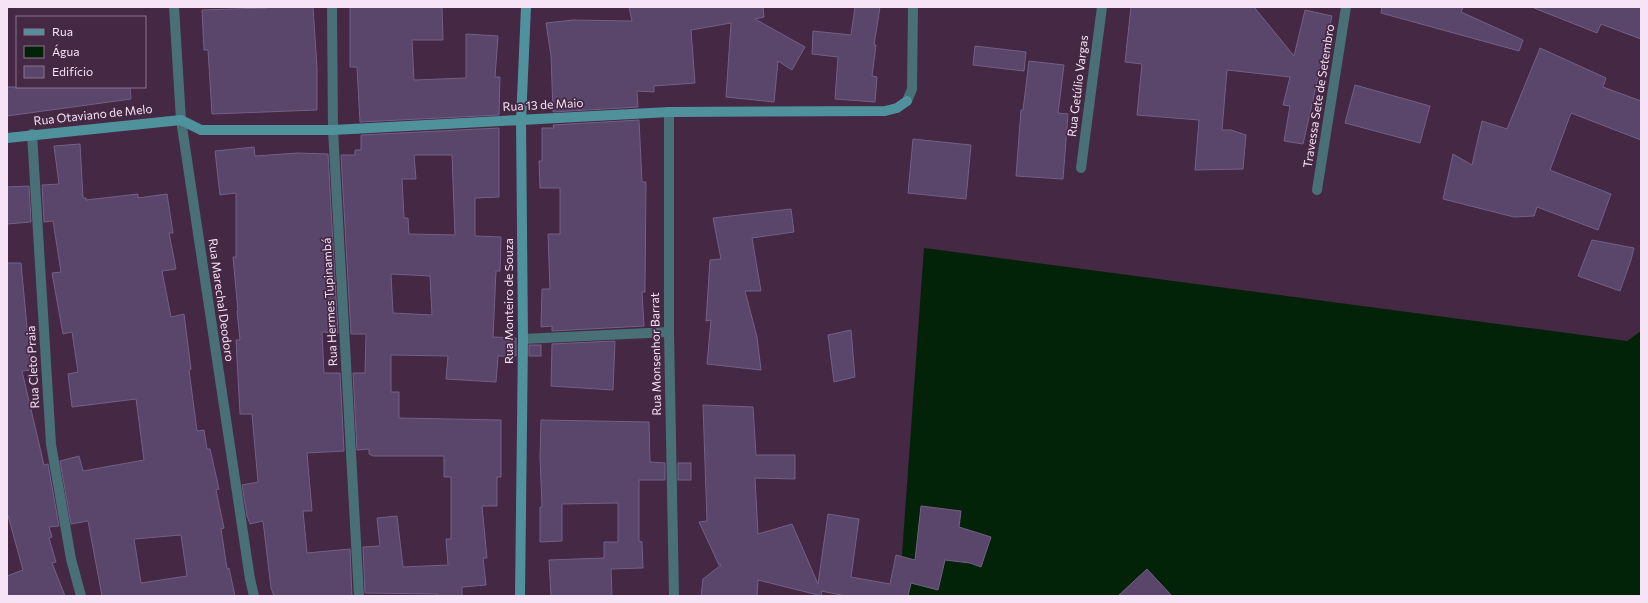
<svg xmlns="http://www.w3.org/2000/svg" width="1648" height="603" font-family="Commissioner,sans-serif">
<rect width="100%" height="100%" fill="#442844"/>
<!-- water -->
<polygon fill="#032309" points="924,248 1627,341 1641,331 1641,596 899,596"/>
<!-- building -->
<g fill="#59466a" stroke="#736086" fill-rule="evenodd">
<polygon points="266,7 313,7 317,68 317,110 212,114 208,50 204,50 202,10 267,8"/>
<polygon points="350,7 442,7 443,40 412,40 414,80 466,78 466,34 498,36 495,77 500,77 499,115 360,122 357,67 350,67"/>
<polygon points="629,7 763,7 764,17 755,19 805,47 792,70 778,61 774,102 726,97 731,23 691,30 695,83 654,86 654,92 637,91 638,107 553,112 551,56 546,23 573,20 632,21"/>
<polygon points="855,7 880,7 874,45 876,45 872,76 877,77 875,102 835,99 838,57 812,54 813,31 851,35"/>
<polygon points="1131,7 1254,7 1294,56 1305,10 1332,16 1303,144 1284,141 1290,106 1283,105 1290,77 1227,70 1222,130 1231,130 1246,135 1243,169 1195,170 1199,120 1137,115 1142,64 1125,62"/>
<polygon points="1382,7 1463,7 1461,12 1523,40 1519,51 1381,13"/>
<polygon points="1534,7 1641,7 1641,39 1601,24 1597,33 1534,8"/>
<polygon points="975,46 1026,52 1024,71 973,65"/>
<polygon points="1540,48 1606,78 1603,87 1641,101 1641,140 1571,113 1550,170 1611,194 1598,230 1537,207 1534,216 1514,217 1443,199 1453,154 1472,165 1482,121 1507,129"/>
<polygon points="1029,61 1064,65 1058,113 1068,114 1063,179 1016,176 1021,110 1023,110"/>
<polygon points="1355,85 1430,106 1420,143 1345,123"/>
<polygon points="7,87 130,87 131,99 7,116"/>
<polygon points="639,120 642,182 646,182 645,292 642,292 644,326 552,331 552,326 541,327 542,289 550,289 548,234 560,234 560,188 540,188 539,161 542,161 542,128 554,128 553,125"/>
<path d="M499 128V197L475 198V236L501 237 500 271H496L493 337 516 338V356H498L496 382 446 379 448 356 391 355V392H399V418L501 420V477H497V506H482L487 558H483L486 585 462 587V596H437V594L365 593 363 547 380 546 377 518 397 516 403 567 448 565 446 539H451V477H444V456H373L369 454V449L357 450 353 373H365L366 334H351L341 155H355V150H361V135ZM414 155H452L455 235 409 234 408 218H404L402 179H416ZM391 274 430 276 432 315 393 313Z"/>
<polygon points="913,139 971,145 966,199 908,193"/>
<path d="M80 144 83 198H86V200L138 194V198L167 194 173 233H169L176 269 162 271 171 317 184 314 191 369 189 370 197 431 204 430 207 449H210L219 489 216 490 224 528 221 529 227 569 229 568 235 596H102L88 521 71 524 60 461 79 456 83 471 144 460 136 399 72 407 68 374 78 372 72 332 63 334 52 273 61 272 53 221 44 222 42 185 59 184 54 146ZM181 535 187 576 141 583 134 539Z"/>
<polygon points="254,147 255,156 298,153 328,154 338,333 322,332 324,373 340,373 344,451 307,453 312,511 303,511 307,553 350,549 352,596 274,596 271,588 263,521 250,524 247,516 242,485 258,482 252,414 240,414 236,340 240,340 237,311 238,311 233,257 236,257 236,193 220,195 215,151"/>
<polygon points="29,186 31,222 7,224 7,187"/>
<polygon points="791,209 794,232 752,238 761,291 745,291 757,337 761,370 707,364 711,320 706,321 710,260 721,259 713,218"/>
<polygon points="1592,240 1634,248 1631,260 1620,291 1578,276"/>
<polygon points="7,263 21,263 31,370 22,371 44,465 48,464 59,526 49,527 52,537 49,538 56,562 52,563 65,596 7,596 7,576 23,570 7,512"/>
<polygon points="851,330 855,377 834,382 828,335"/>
<polygon points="615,341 613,390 551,386 552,344"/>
<rect x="529" y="345" width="12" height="11"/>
<polygon points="703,405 753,407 756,455 795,455 795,479 755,478 758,534 792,524 818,584 828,514 859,519 851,577 890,584 896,555 915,560 921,506 961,511 959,527 991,537 981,567 970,563 945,560 938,590 911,583 908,596 846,596 821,591 822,596 758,580 757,596 701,596 703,579 721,565 719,565 699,522 707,521"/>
<polygon points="541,420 649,422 650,462 665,463 665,480 639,480 639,541 642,542 643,568 611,569 612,596 551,596 549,560 604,558 604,542 618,542 618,503 562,504 562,541 540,542 540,507 542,507 540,457"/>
<rect x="678" y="463" width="13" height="17"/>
<polygon points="1147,569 1172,596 1118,596"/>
</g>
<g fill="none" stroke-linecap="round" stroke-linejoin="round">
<!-- street -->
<g stroke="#497076" stroke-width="10">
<polyline points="174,7 181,120 250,579 254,596"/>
<polyline points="332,7 333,130 359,596"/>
<polyline points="907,101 912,89 913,7"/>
<polyline points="669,112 669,332 674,596"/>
<polyline points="32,134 51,444 71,559 81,596"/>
<polyline points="1081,168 1102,7"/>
<polyline points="1317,190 1346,7"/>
<polyline points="523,339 669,332"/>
</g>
<!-- secondary -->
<g stroke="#50929b" stroke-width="10">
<polyline points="7,138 181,120 201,130 333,130 669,112 885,111 897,108 907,101"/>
<polyline points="520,596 523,339 521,120 526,7"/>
</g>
</g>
<g text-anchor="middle" stroke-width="3.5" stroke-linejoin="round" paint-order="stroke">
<!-- street labels -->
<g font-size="12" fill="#f6e3f5" stroke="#442844">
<text transform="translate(1078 86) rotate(-83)" y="4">Rua Getúlio Vargas</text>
<text transform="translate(1319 96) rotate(-81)" y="4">Travessa Sete de Setembro</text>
<text transform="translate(543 105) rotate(-3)" y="4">Rua 13 de Maio</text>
<text transform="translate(93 115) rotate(-6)" y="4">Rua Otaviano de Melo</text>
<text transform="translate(221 300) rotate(82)" y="4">Rua Marechal Deodoro</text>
<text transform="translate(509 301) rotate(-90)" y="4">Rua Monteiro de Souza</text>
<text transform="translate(330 302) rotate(-93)" y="4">Rua Hermes Tupinambá</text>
<text transform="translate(656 354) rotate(-91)" y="4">Rua Monsenhor Barrat</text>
<text transform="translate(33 367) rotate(-93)" y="4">Rua Cleto Praia</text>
</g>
</g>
<!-- border -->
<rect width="1648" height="603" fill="none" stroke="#f6e3f5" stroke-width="16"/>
<!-- legend -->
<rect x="16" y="16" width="130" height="72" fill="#442844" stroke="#8b738b"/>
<rect x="24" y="29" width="20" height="6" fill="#50929b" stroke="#8b738b"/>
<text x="52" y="36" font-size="12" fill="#f6e3f5">Rua</text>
<rect x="24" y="46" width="20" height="12" fill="#032309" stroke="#8b738b"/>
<text x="52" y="56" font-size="12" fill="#f6e3f5">Água</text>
<rect x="24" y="66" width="20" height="12" fill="#59466a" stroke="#8b738b"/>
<text x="52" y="76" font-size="12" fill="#f6e3f5">Edifício</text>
</svg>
